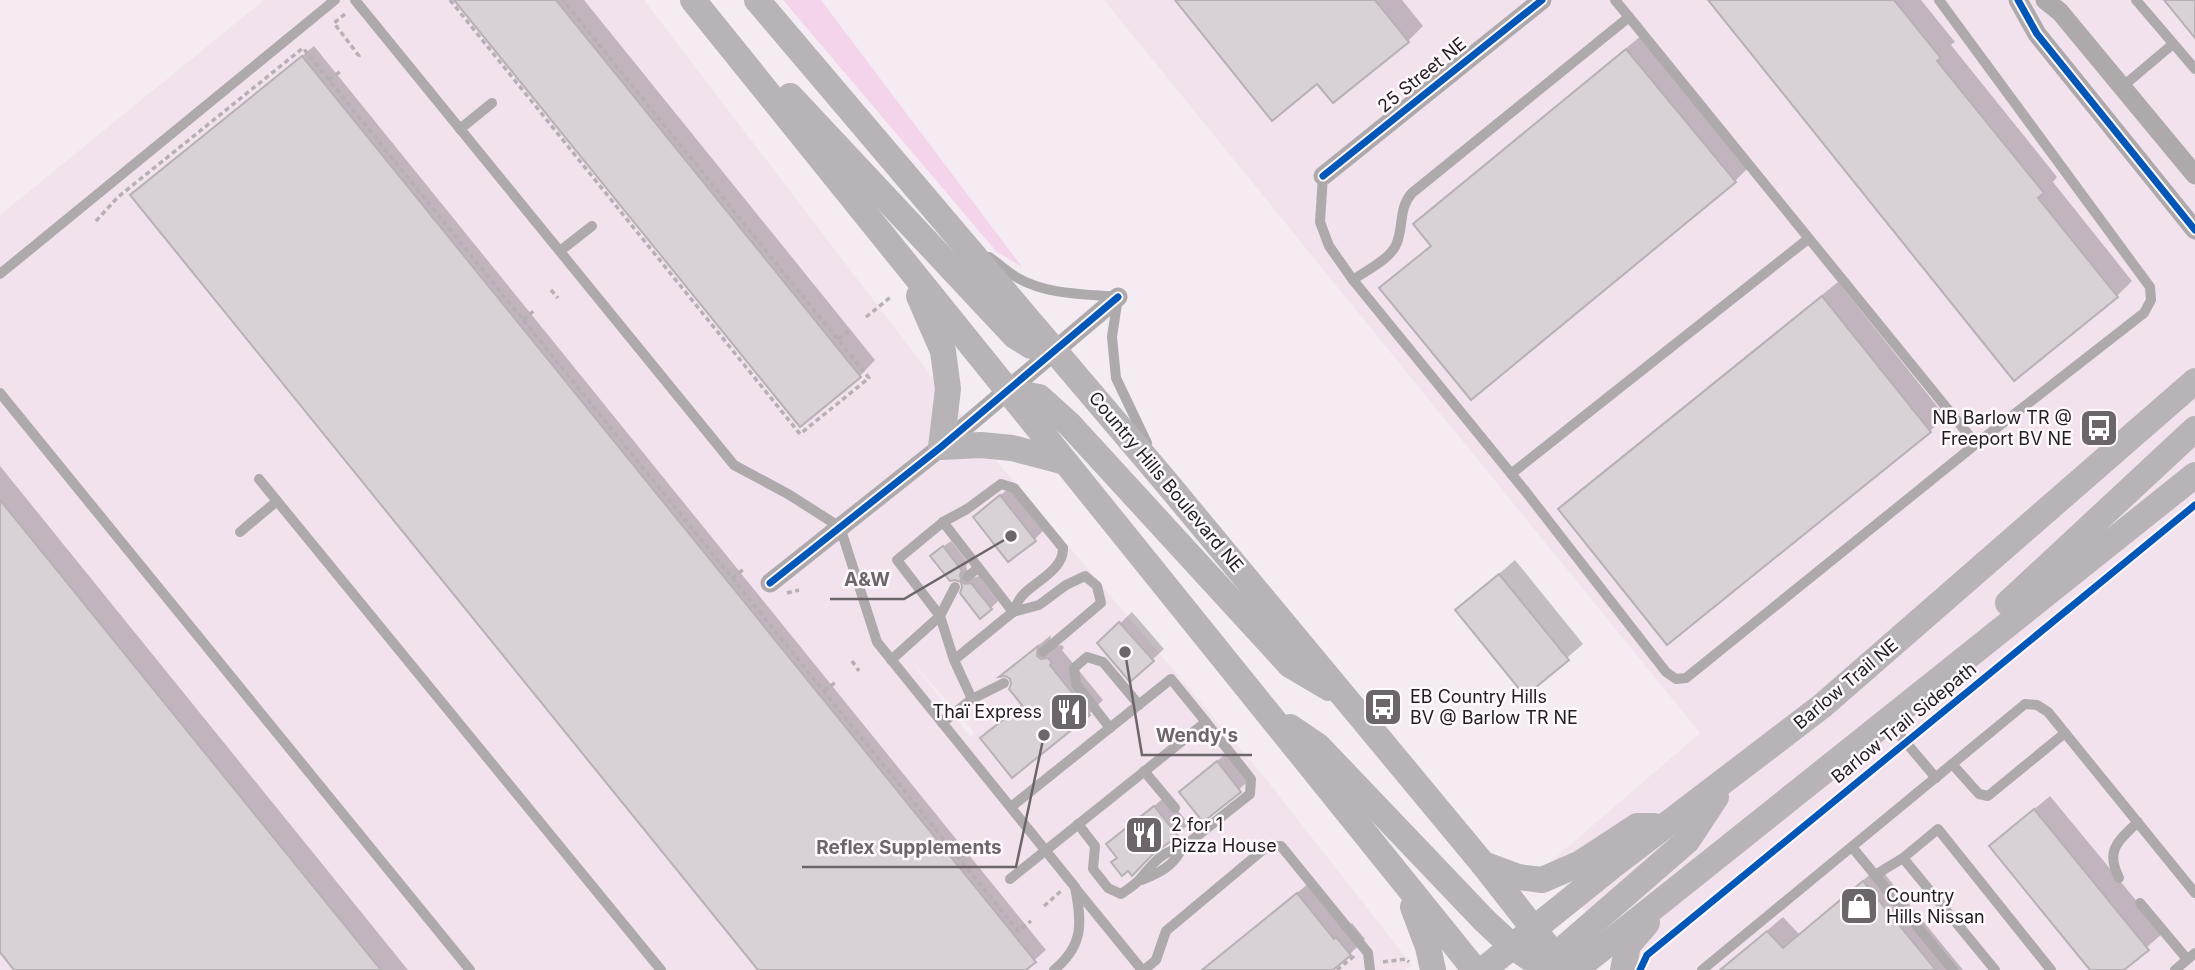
<svg xmlns="http://www.w3.org/2000/svg" width="2195" height="970" font-family="Inter,sans-serif">
<rect width="100%" height="100%" fill="#f4ecf2"/>
<!-- built -->
<g fill="#f2e2ee" fill-rule="evenodd">
<path d="M264 0H644L998 463 1269 783 1412 965 1405 970H0V215ZM909 658 974 732 971 736H970Z"/>
<polygon points="1104,0 2195,0 2195,970 1633,970 1547,865 1700,733"/>
</g>
<!-- green -->
<polygon fill="#f3d4ea" points="783,0 821,0 1022,267 996,251"/>
<!-- shadow -->
<g fill="#0003">
<polygon points="456,0 584,0 875,360 860,376 800,424"/>
<polygon points="1177,0 1402,0 1423,26 1408,41 1318,81"/>
<polygon points="1710,0 1921,0 1955,42 1951,45 2057,177 2053,182 2132,281 2117,296"/>
<polygon points="1642,35 1750,166 1735,181 1381,289 1432,244 1415,224 1431,209"/>
<polygon points="314,46 1046,950 1023,970 760,970 132,195"/>
<polygon points="1838,282 1945,416 1930,431 1667,643 1560,509 1575,494"/>
<polygon points="0,466 408,970 17,970 0,950"/>
<polygon points="1013,485 1046,528 1035,539 987,506"/>
<polygon points="951,541 968,563 966,566 968,574 973,578 979,576 998,601 991,608 956,578 940,549"/>
<polygon points="1515,560 1583,644 1525,694 1457,610"/>
<polygon points="1132,612 1164,649 1130,680 1111,632"/>
<polygon points="1051,635 1050,642 1056,646 1062,645 1064,648 1062,650 1103,700 1089,714 983,738 1023,703 1012,678 1004,674"/>
<polygon points="1229,751 1251,779 1203,820 1193,781"/>
<polygon points="1166,796 1189,824 1177,835 1128,869 1108,844"/>
<polygon points="2050,796 2163,933 2121,970 2093,970 1991,846"/>
<polygon points="1879,867 1963,970 1722,970 1783,917 1799,934"/>
<polygon points="1313,880 1350,925 1352,923 1365,939 1350,954 1326,970 1201,970"/>
</g>
<!-- building -->
<g fill="#d8d2d6" stroke="#b7b1b6" stroke-width="2">
<polygon points="454,0 556,0 861,377 800,427"/>
<polygon points="1175,0 1375,0 1409,42 1333,103 1317,84 1272,121"/>
<polygon points="1708,0 1894,0 1941,58 1937,61 2044,193 2038,198 2118,297 2014,381"/>
<polygon points="2164,0 2195,0 2195,38"/>
<polygon points="1626,49 1736,182 1471,400 1379,288 1431,246 1413,224"/>
<polygon points="302,56 1036,962 1026,970 758,970 130,195"/>
<polygon points="1822,296 1931,432 1667,645 1558,509"/>
<polygon points="1000,495 1036,541 1008,562 973,517"/>
<polygon points="0,500 381,970 14,970 0,952"/>
<polygon points="943,546 962,571 960,575 961,581 965,584 971,583 992,609 980,619 960,593 962,587 961,582 955,580 950,581 930,556"/>
<polygon points="1499,574 1569,660 1525,696 1455,610"/>
<polygon points="1119,622 1154,661 1130,682 1097,643"/>
<polygon points="1038,646 1037,656 1041,659 1048,658 1052,663 1050,665 1090,715 1012,778 980,738 1022,705 1009,689 1011,684 1010,679 1005,676 999,677"/>
<polygon points="1217,761 1241,792 1203,822 1179,792"/>
<polygon points="1154,806 1178,836 1153,854 1132,876 1128,871 1122,876 1111,862 1117,858 1106,844"/>
<polygon points="2034,809 2149,950 2124,970 2090,970 1989,846"/>
<polygon points="1863,881 1936,970 1720,970 1767,931 1783,948"/>
<polygon points="1297,893 1334,939 1336,937 1351,955 1333,970 1202,970"/>
</g>
<g fill="none" stroke-linecap="round" stroke-linejoin="round">
<!-- path -->
<g stroke="#b6b0b5" stroke-width="3.5" stroke-dasharray="5 3.5" stroke-linecap="butt">
<polyline points="450,0 800,434 869,378 563,0"/>
<polyline points="345,14 334,23 359,56 357,58"/>
<polyline points="329,80 342,70"/>
<polyline points="96,221 118,197 303,48 1018,931 1031,921"/>
<polyline points="551,290 558,298"/>
<polyline points="866,317 892,296"/>
<polyline points="523,320 536,309"/>
<polyline points="838,339 851,329"/>
<polyline points="732,578 745,568"/>
<polyline points="787,593 799,590"/>
<polyline points="852,661 859,671"/>
<polyline points="824,691 837,681"/>
<polyline points="1044,906 1061,891"/>
<polyline points="1383,962 1406,959 1409,962"/>
<polyline points="1337,970 1353,957 1354,959"/>
</g>
<!-- lane -->
<g stroke="#aeaaac" stroke-width="10">
<path d="M355 0 734 465 788 494 840 527 877 642 1075 887C1082 923 1084 945 1054 970"/>
<polyline points="2136,0 2195,69"/>
<polyline points="1629,17 1976,444"/>
<polyline points="2122,87 2173,44"/>
<polyline points="460,129 492,103"/>
<polyline points="1323,176 1320,222 1329,246 1353,280 1526,492 1666,672 1676,679 1686,678 1976,444 2144,313 2151,300 2150,287 1939,0"/>
<polyline points="560,251 592,226"/>
<path d="M989 257C998 263 1006 271 1016 277 1046 295 1085 294 1118 297L1112 337 1116 378 1147 443"/>
<polyline points="0,274 335,0"/>
<path d="M1353 280C1365 271 1389 260 1396 245 1404 228 1398 208 1412 193L1629 17 1615 0"/>
<polyline points="0,393 470,970"/>
<polyline points="1511,474 1808,239"/>
<polyline points="259,479 661,970"/>
<path d="M943 522 967 509 1001 484 1014 488 1063 548C1064 570 1034 582 1022 596 1018 600 1016 607 1013 612"/>
<polyline points="240,532 277,501"/>
<polyline points="967,577 978,568"/>
<polyline points="1013,612 1039,605 1066,585 1085,576 1097,586 1101,603 1043,652"/>
<polyline points="891,660 940,616 955,587"/>
<polyline points="972,699 1004,683"/>
<polyline points="1887,720 1936,778"/>
<polyline points="942,723 972,699 954,660 1013,612 943,522 897,560 940,616 954,660"/>
<polyline points="1110,728 1076,684 1074,668 1087,657 1103,662 1139,705"/>
<polyline points="1952,764 1979,794 1988,796 2065,733"/>
<polyline points="1144,771 1175,808"/>
<path d="M1078 824 1095 846 1093 869 1108 888 1121 894C1128 889 1135 885 1140 879 1153 864 1161 851 1182 848L1250 794 1251 779 1206 722"/>
<polyline points="1852,847 1953,970"/>
<polyline points="1875,875 1903,858"/>
<path d="M2119 878C2105 850 2118 841 2138 822"/>
<polyline points="1010,879 1206,722 1171,679 1011,807"/>
<path d="M1142 880C1159 873 1174 866 1182 848"/>
<polyline points="1076,889 1142,970"/>
<polyline points="2140,903 2187,959"/>
<polyline points="1144,970 1156,960 1166,931 1264,849 1272,846 1281,846 1368,953 1370,970"/>
<polyline points="1702,970 2025,704 2037,705 2048,712 2195,893"/>
<polyline points="1995,970 1903,858 1938,829 2051,970"/>
<polyline points="2175,970 2195,953"/>
</g>
<!-- street -->
<g stroke="#aeaaac" stroke-width="19">
<polyline points="2018,0 2037,34 2195,230"/>
<polyline points="2045,0 2060,12 2195,175"/>
<polyline points="1323,176 1542,0"/>
<polyline points="770,583 941,447 1118,297"/>
</g>
<!-- secondary -->
<g stroke="#b8b3b6" stroke-width="26">
<polyline points="693,0 1475,970"/>
<polyline points="757,0 1166,482 1483,864 1566,970"/>
<polyline points="790,96 1015,336 1031,346 1056,350"/>
<polyline points="919,296 943,351 948,389 941,447 981,445 1012,448 1065,462"/>
<polyline points="1007,391 1039,397 1070,425 1290,665 1329,688"/>
<polyline points="2008,603 2195,429"/>
<polyline points="1290,727 1318,746 1485,921 1512,946 1547,970"/>
<polyline points="1483,864 1518,877 1542,880 1579,864 1637,826 1654,826"/>
<polyline points="1413,907 1428,947 1433,970"/>
<polyline points="1542,967 1687,841 1716,797"/>
<polyline points="1483,970 1611,867 1822,706 2195,381"/>
<polyline points="1575,970 2195,475"/>
<polyline points="1623,970 1628,945 1647,923"/>
</g>
<defs>
<g id="cycleway">
<polyline points="2018,0 2037,34 2195,230"/>
<polyline points="1323,176 1542,0"/>
<polyline points="770,583 941,447 1118,297"/>
<polyline points="1640,970 1647,955 2195,505"/>
</g>
</defs>
<!-- cycleway casing -->
<use href="#cycleway" stroke="#fff8fc" stroke-width="11"/>
<!-- cycleway -->
<use href="#cycleway" stroke="#0057b8" stroke-width="7"/>
</g>
<!-- icons -->
<defs>
<symbol id="bus-square" viewBox="-11 -11 22 22"><rect x="-9" y="-9" width="18" height="18" rx="4" fill="#6c656a" stroke="#fff8fc"/><path d="M-5-6H5V4H4V6H2V4H-2V6H-4V4H-5ZM-3.5-4V0h7V-4ZM-3.5 1.2v1.5H-2V1.2ZM2 1.2v1.5H3.5V1.2Z" fill="#fff"/></symbol>
<symbol id="restaurant-square" viewBox="-11 -11 22 22"><rect x="-9" y="-9" width="18" height="18" rx="4" fill="#6c656a" stroke="#fff8fc"/><path d="M-5-6h1v4h1v-4h1v4h1v-4h1v5L-1.5 .5V6h-2V.5L-5-1ZM5-6V6H3V1.5H1.5Q1.5-4 5-6Z" fill="#fff"/></symbol>
<symbol id="shop-square" viewBox="-11 -11 22 22"><rect x="-9" y="-9" width="18" height="18" rx="4" fill="#6c656a" stroke="#fff8fc"/><path d="M-5-2.5h2.3a2.7 3.5 0 0 1 5.4 0H5L5.5 6h-11ZM-1.5-2.5h3a1.5 2.3 0 0 0-3 0Z" fill="#fff"/></symbol>
</defs>
<g fill-rule="evenodd">
<use href="#bus-square" x="2077" y="406" width="44" height="44"/>
<use href="#bus-square" x="1361" y="685" width="44" height="44"/>
<use href="#restaurant-square" x="1047" y="690" width="44" height="44"/>
<use href="#restaurant-square" x="1122" y="813" width="44" height="44"/>
<use href="#shop-square" x="1837" y="884" width="44" height="44"/>
</g>
<g text-anchor="middle" stroke-width="5" stroke-linejoin="round" paint-order="stroke">
<!-- street labels -->
<g font-size="18" fill="#221d21" stroke="#fff8fc">
<text transform="translate(1422 75) rotate(-39)" y="6">25 Street NE</text>
<text transform="translate(1166 482) rotate(50)" y="6">Country Hills Boulevard NE</text>
<text transform="translate(1846 684) rotate(-40)" y="6">Barlow Trail NE</text>
<text transform="translate(1904 723) rotate(-39)" y="6">Barlow Trail Sidepath</text>
</g>
<!-- poi labels -->
<g font-size="18" fill="#221d21" stroke="#fff8fc" text-anchor="start">
<text x="2072" y="424" text-anchor="end">NB Barlow TR @<tspan x="2072" dy="21">Freeport BV NE</tspan></text>
<text x="1410" y="703">EB Country Hills<tspan x="1410" dy="21">BV @ Barlow TR NE</tspan></text>
<text x="1042" y="718" text-anchor="end">Thaï Express</text>
<text x="1171" y="831">2 for 1<tspan x="1171" dy="21">Pizza House</tspan></text>
<text x="1886" y="902">Country<tspan x="1886" dy="21">Hills Nissan</tspan></text>
</g>
</g>
<!-- callouts -->
<path fill="none" stroke="#6c656a" stroke-width="2.5" d="M1011 536L904 599H830M1125 652L1142 755H1252M1044 735L1016 867H802"/>
<g fill="#6c656a" stroke="#fff8fc" stroke-width="2.5">
<circle cx="1011" cy="536" r="7"/>
<circle cx="1125" cy="652" r="7"/>
<circle cx="1044" cy="735" r="7"/>
</g>
<g font-size="19" text-anchor="middle" font-weight="bold" fill="#6c656a" stroke="#fff8fc" stroke-width="5" stroke-linejoin="round" paint-order="stroke">
<text x="867" y="586">A&amp;W</text>
<text x="1197" y="742">Wendy's</text>
<text x="909" y="854">Reflex Supplements</text>
</g>
</svg>
